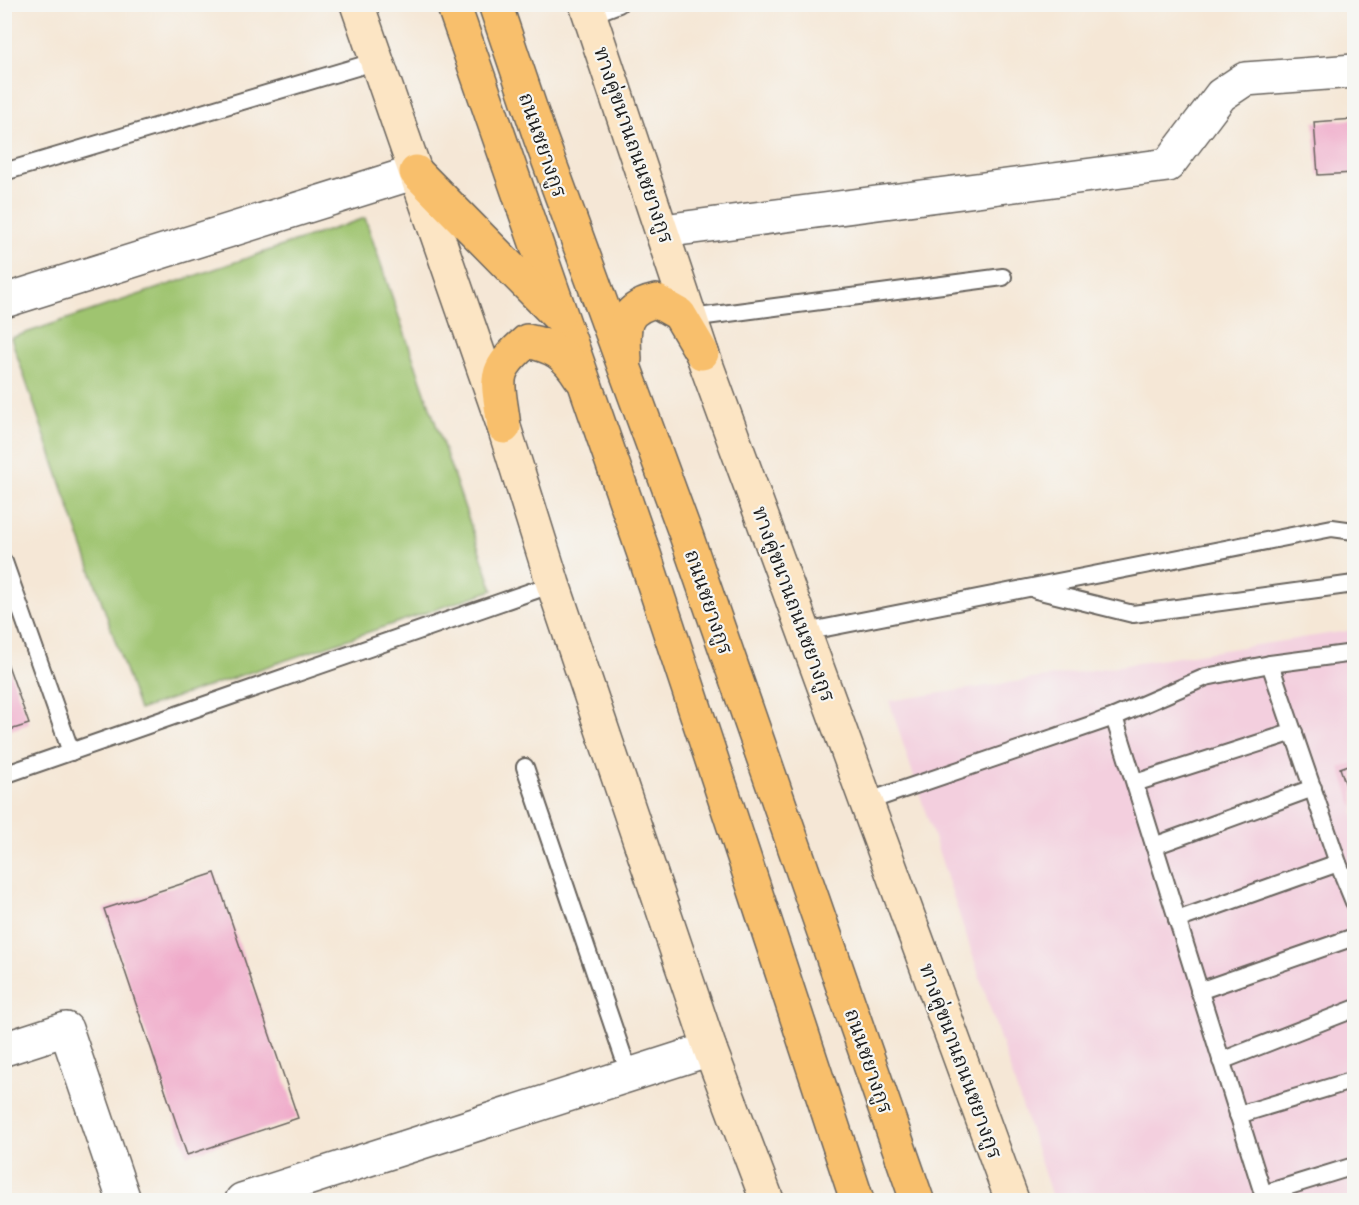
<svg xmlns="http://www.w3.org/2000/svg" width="1359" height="1205" font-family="'EB Garamond','Noto Serif Thai',serif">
<rect width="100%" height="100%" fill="#f6f6f2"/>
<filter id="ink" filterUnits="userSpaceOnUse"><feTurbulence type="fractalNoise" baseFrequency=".0167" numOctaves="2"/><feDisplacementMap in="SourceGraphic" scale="12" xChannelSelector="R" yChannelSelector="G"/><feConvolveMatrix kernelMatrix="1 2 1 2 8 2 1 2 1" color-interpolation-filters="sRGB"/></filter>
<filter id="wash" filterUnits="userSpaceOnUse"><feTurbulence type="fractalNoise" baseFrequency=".008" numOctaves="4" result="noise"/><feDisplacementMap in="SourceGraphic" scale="24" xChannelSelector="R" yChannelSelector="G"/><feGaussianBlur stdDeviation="1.35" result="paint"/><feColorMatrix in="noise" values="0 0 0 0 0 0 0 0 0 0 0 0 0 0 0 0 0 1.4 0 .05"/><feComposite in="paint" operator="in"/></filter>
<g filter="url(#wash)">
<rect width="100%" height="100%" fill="#f5e7d6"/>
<!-- built -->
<polygon fill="#f3cfde" points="1354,630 1354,1200 1053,1200 889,701"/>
<!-- green -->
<polygon fill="#9fc46f" stroke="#5e7046" stroke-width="1.5" points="365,218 493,590 139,710 11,338"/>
<g id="blocks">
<!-- building -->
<g fill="#f0abca">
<polygon points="1354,119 1354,173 1318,175 1314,122"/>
<polygon points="4,654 29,724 4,732"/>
<polygon points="1354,763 1354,809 1340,768"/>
<polygon points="215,873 298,1118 187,1155 104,909"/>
</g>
</g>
</g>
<g filter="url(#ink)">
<use href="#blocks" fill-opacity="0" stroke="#68635d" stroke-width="1.5"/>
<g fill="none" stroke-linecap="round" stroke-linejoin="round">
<defs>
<g id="lane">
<polyline points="590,15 619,4"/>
<polyline points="4,172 377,61"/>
<polyline points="691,318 1003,277"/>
<polyline points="4,562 71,752"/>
<polyline points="1036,590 1133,614 1354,584"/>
<polyline points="805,632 1332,528 1354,531"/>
<polyline points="1270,664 1338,863 1354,902"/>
<polyline points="1114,717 1206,677 1270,664 1354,653"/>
<polyline points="525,767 630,1076"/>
<polyline points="4,775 553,584"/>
<polyline points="1135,783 1294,732"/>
<polyline points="866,802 1114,717 1265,1200"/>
<polyline points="1154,846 1313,788"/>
<polyline points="1177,920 1338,863"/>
<polyline points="1199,991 1354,937"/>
<polyline points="1221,1061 1354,1009"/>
<polyline points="1238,1115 1354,1080"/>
<polyline points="1263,1194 1354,1166"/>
</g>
<g id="street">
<polyline points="663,231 1168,165 1221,95 1245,79 1354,71"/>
<polyline points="4,301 416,172"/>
<polyline points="4,1049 66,1029 124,1200"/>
<polyline points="242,1200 710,1049"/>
</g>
<g id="secondary">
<polyline points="357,4 504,427 553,584 710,1049 767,1200"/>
<polyline points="586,4 702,353 1012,1200"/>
</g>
<g id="primary">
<polyline points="453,4 643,551 857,1200"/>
<polyline points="495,4 540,137 686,535 917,1200"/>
<polyline points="416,172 558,316"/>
<path d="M625 359C623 328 621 309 656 301L679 314 702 353"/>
<path d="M504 427C499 381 488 374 527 341 553 346 566 354 580 377"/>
</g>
</defs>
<!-- lane casing -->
<use href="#lane" stroke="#68635d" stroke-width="20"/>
<!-- street casing -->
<use href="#street" stroke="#68635d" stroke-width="36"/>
<!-- secondary casing -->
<use href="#secondary" stroke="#68635d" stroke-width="36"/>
<!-- primary casing -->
<use href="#primary" stroke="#68635d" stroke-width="36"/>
<!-- lane -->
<use href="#lane" stroke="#fff" stroke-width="16"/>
<!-- street -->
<use href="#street" stroke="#fff" stroke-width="33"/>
<!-- secondary -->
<use href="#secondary" stroke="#fce5c4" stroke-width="33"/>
<!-- primary -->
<use href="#primary" stroke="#f8bf6c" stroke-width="33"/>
</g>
</g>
<g text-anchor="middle" stroke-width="4.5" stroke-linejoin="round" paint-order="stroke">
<!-- street labels -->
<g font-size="21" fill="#1c1c1c" stroke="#f6f6f2">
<text transform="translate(543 145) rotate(71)" y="7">ถนนชยางกูร</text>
<text transform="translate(634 145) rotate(71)" y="7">ทางคู่ขนานถนนชยางกูร</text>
<text transform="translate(709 602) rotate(71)" y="7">ถนนชยางกูร</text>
<text transform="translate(794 604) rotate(70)" y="7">ทางคู่ขนานถนนชยางกูร</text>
<text transform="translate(869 1061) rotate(71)" y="7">ถนนชยางกูร</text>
<text transform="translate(961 1061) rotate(70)" y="7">ทางคู่ขนานถนนชยางกูร</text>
</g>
</g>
<!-- margin -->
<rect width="1359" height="1205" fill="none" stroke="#f6f6f2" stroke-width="24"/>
</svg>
